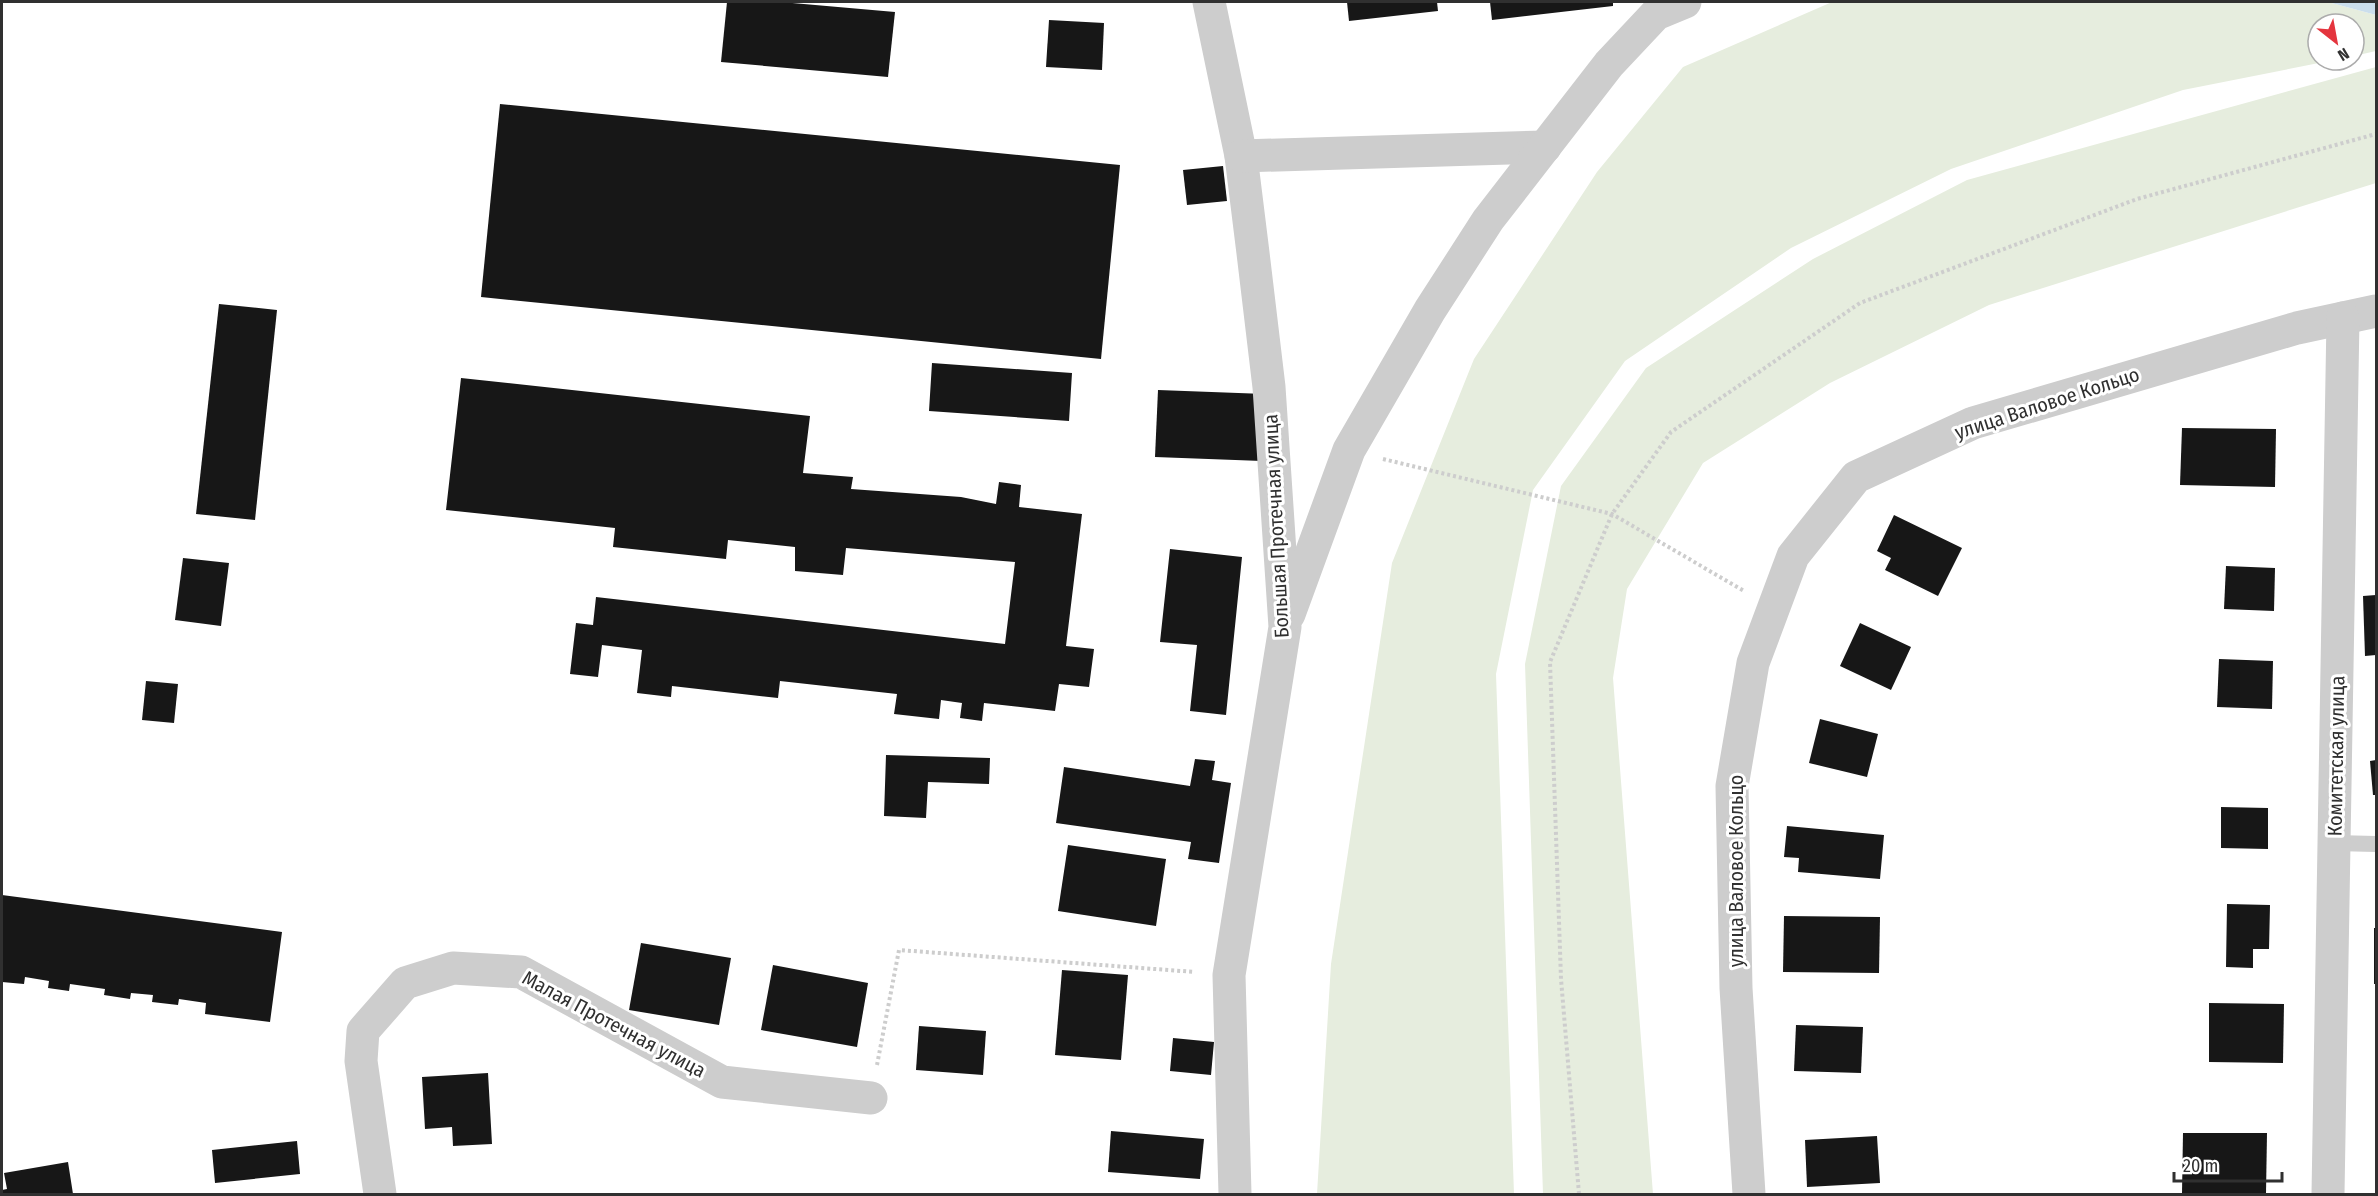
<svg xmlns="http://www.w3.org/2000/svg" width="2378" height="1196" font-family="'Fira Sans Condensed',sans-serif">
<rect width="100%" height="100%" fill="#fff"/>
<!-- green -->
<g fill="#e6edde">
<polygon points="1832,2 2328,2 2376,15 2376,51 2354,56 2354,24 2318,24 2318,60 2334,60 2183,90 1951,169 1791,248 1625,361 1533,490 1496,674 1514,1194 1317,1194 1331,964 1392,563 1474,359 1597,172 1683,67"/>
<polygon points="2376,67 2376,183 1989,305 1830,383 1703,463 1627,589 1613,678 1653,1194 1543,1194 1525,664 1561,486 1646,368 1813,259 1967,180"/>
</g>
<!-- water -->
<polygon fill="#cbdeec" points="2328,2 2376,2 2376,15"/>
<!-- building -->
<g fill="#171717">
<polygon points="727,2 781,2 895,12 888,77 721,62"/>
<polygon points="1347,2 1437,2 1438,11 1349,21"/>
<polygon points="1490,2 1613,2 1613,6 1492,20"/>
<polygon points="1049,20 1104,23 1102,70 1046,67"/>
<polygon points="500,104 1120,165 1101,359 481,297"/>
<polygon points="1223,166 1227,201 1187,205 1183,170"/>
<polygon points="219,304 277,310 255,520 196,514"/>
<polygon points="932,363 1072,373 1069,421 929,411"/>
<polygon points="461,378 810,416 803,473 853,477 851,489 961,497 996,504 999,482 1021,485 1019,507 1082,514 1066,646 1094,649 1089,687 1059,684 1055,711 984,703 982,721 960,718 962,703 941,700 939,719 894,714 897,694 780,681 778,698 672,686 671,697 637,693 642,650 602,645 598,677 570,674 576,623 593,625 596,597 1005,644 1015,562 846,548 843,575 795,571 795,547 728,540 726,559 613,547 615,528 446,510"/>
<polygon points="1158,390 1265,394 1262,461 1155,457"/>
<polygon points="2182,428 2276,429 2275,487 2180,485"/>
<polygon points="1894,515 1962,548 1938,596 1885,570 1891,558 1877,551"/>
<polygon points="1170,549 1242,557 1226,715 1190,711 1197,645 1160,642"/>
<polygon points="183,558 229,563 221,626 175,620"/>
<polygon points="2226,566 2275,568 2274,611 2224,609"/>
<polygon points="2376,595 2376,655 2365,656 2363,596"/>
<polygon points="1860,623 1911,647 1891,690 1840,666"/>
<polygon points="2219,659 2273,661 2272,709 2217,707"/>
<polygon points="146,681 178,684 174,723 142,720"/>
<polygon points="1820,719 1878,734 1867,777 1809,763"/>
<polygon points="886,755 990,758 989,784 928,782 926,818 884,816"/>
<polygon points="1195,759 1215,761 1212,780 1231,783 1219,863 1188,859 1191,842 1056,823 1064,767 1190,786"/>
<polygon points="2376,760 2376,795 2373,795 2370,761"/>
<polygon points="2221,807 2268,808 2268,849 2221,848"/>
<polygon points="1787,826 1884,835 1880,879 1798,872 1799,858 1784,857"/>
<polygon points="1068,845 1166,859 1156,926 1058,911"/>
<polygon points="2,895 282,932 270,1022 205,1014 206,1003 179,999 178,1005 152,1002 153,995 131,993 130,999 104,995 105,989 70,984 69,991 48,988 49,981 25,977 24,984 2,982"/>
<polygon points="2227,904 2270,905 2269,949 2253,949 2253,968 2226,967"/>
<polygon points="1784,916 1880,917 1879,973 1783,972"/>
<rect x="2374" y="928" width="2" height="56"/>
<polygon points="641,943 731,958 719,1025 629,1010"/>
<polygon points="773,965 868,983 857,1047 761,1030"/>
<polygon points="1062,970 1128,975 1121,1060 1055,1055"/>
<polygon points="2209,1003 2284,1004 2283,1063 2209,1062"/>
<polygon points="1796,1025 1863,1027 1861,1073 1794,1071"/>
<polygon points="919,1026 986,1031 983,1075 916,1070"/>
<polygon points="1173,1038 1214,1042 1211,1075 1170,1071"/>
<polygon points="488,1073 492,1144 453,1146 452,1127 425,1129 422,1077"/>
<polygon points="1111,1131 1204,1139 1200,1179 1108,1172"/>
<polygon points="2183,1133 2267,1133 2266,1193 2182,1193"/>
<polygon points="1877,1136 1880,1183 1807,1187 1805,1140"/>
<polygon points="297,1141 300,1174 215,1183 212,1150"/>
<polygon points="68,1162 73,1194 2,1194 2,1190 7,1189 4,1173"/>
</g>
<g fill="none" stroke-linecap="round" stroke-linejoin="round">
<!-- path -->
<g stroke="#cdcdcd" stroke-width="4" stroke-dasharray="3 3" stroke-linecap="butt">
<polyline points="1383,459 1612,514 1744,591"/>
<polyline points="877,1065 899,950 1195,972"/>
<polyline points="1579,1194 1561,979 1550,662 1612,514 1671,432 1860,303 2137,199 2376,134"/>
</g>
<!-- service -->
<polyline stroke="#cdcdcd" stroke-width="16" points="2334,843 2376,844"/>
<!-- minor -->
<g stroke="#cdcdcd" stroke-width="33">
<polyline points="1209,2 1241,156 1253,253 1269,387 1285,627 1229,975 1235,1194"/>
<polyline points="1241,156 1545,147"/>
<polyline points="1289,614 1349,450 1430,310 1488,220 1609,64 1656,14 1685,2"/>
<polyline points="380,1194 361,1061 363,1031 405,983 453,968 521,972 722,1082 871,1098"/>
<polyline points="1749,1194 1736,988 1732,786 1753,663 1793,556 1856,477 1973,423 2297,328 2376,311"/>
<polyline points="2328,1194 2343,318"/>
</g>
</g>
<g text-anchor="middle" stroke-width="6" stroke-linejoin="round" paint-order="stroke">
<!-- street labels -->
<g font-size="20" fill="#303030" stroke="#fff">
<text transform="translate(2047 403) rotate(-18)" y="7">улица Валовое Кольцо</text>
<text transform="translate(1276 526) rotate(-93)" y="7">Большая Протечная улица</text>
<text transform="translate(2336 756) rotate(-89)" y="7">Комитетская улица</text>
<text transform="translate(1736 871) rotate(-90)" y="7">улица Валовое Кольцо</text>
<text transform="translate(614 1024) rotate(28)" y="7">Малая Протечная улица</text>
</g>
</g>
<!-- border -->
<rect width="2378" height="1196" fill="none" stroke="#303030" stroke-width="6"/>
<!-- north arrow -->
<g transform="translate(2336 42) rotate(149)"><circle r="28" fill="#ffffff" stroke="#acacac" stroke-width="1.5"/>
<path d="M0-4.5L10 22L0 15L-10 22Z" fill="#e4353e"/>
<text y="-9" font-size="16" font-weight="bold" text-anchor="middle" fill="#303030">N</text>
</g>
<!-- scale -->
<path d="M2174 1172v9h108v-9" fill="none" stroke="#303030" stroke-width="3"/>
<text x="2183" y="1172" font-size="18" fill="#303030" stroke="#ffffff" stroke-width="4.5" paint-order="stroke">20 m</text>
</svg>
